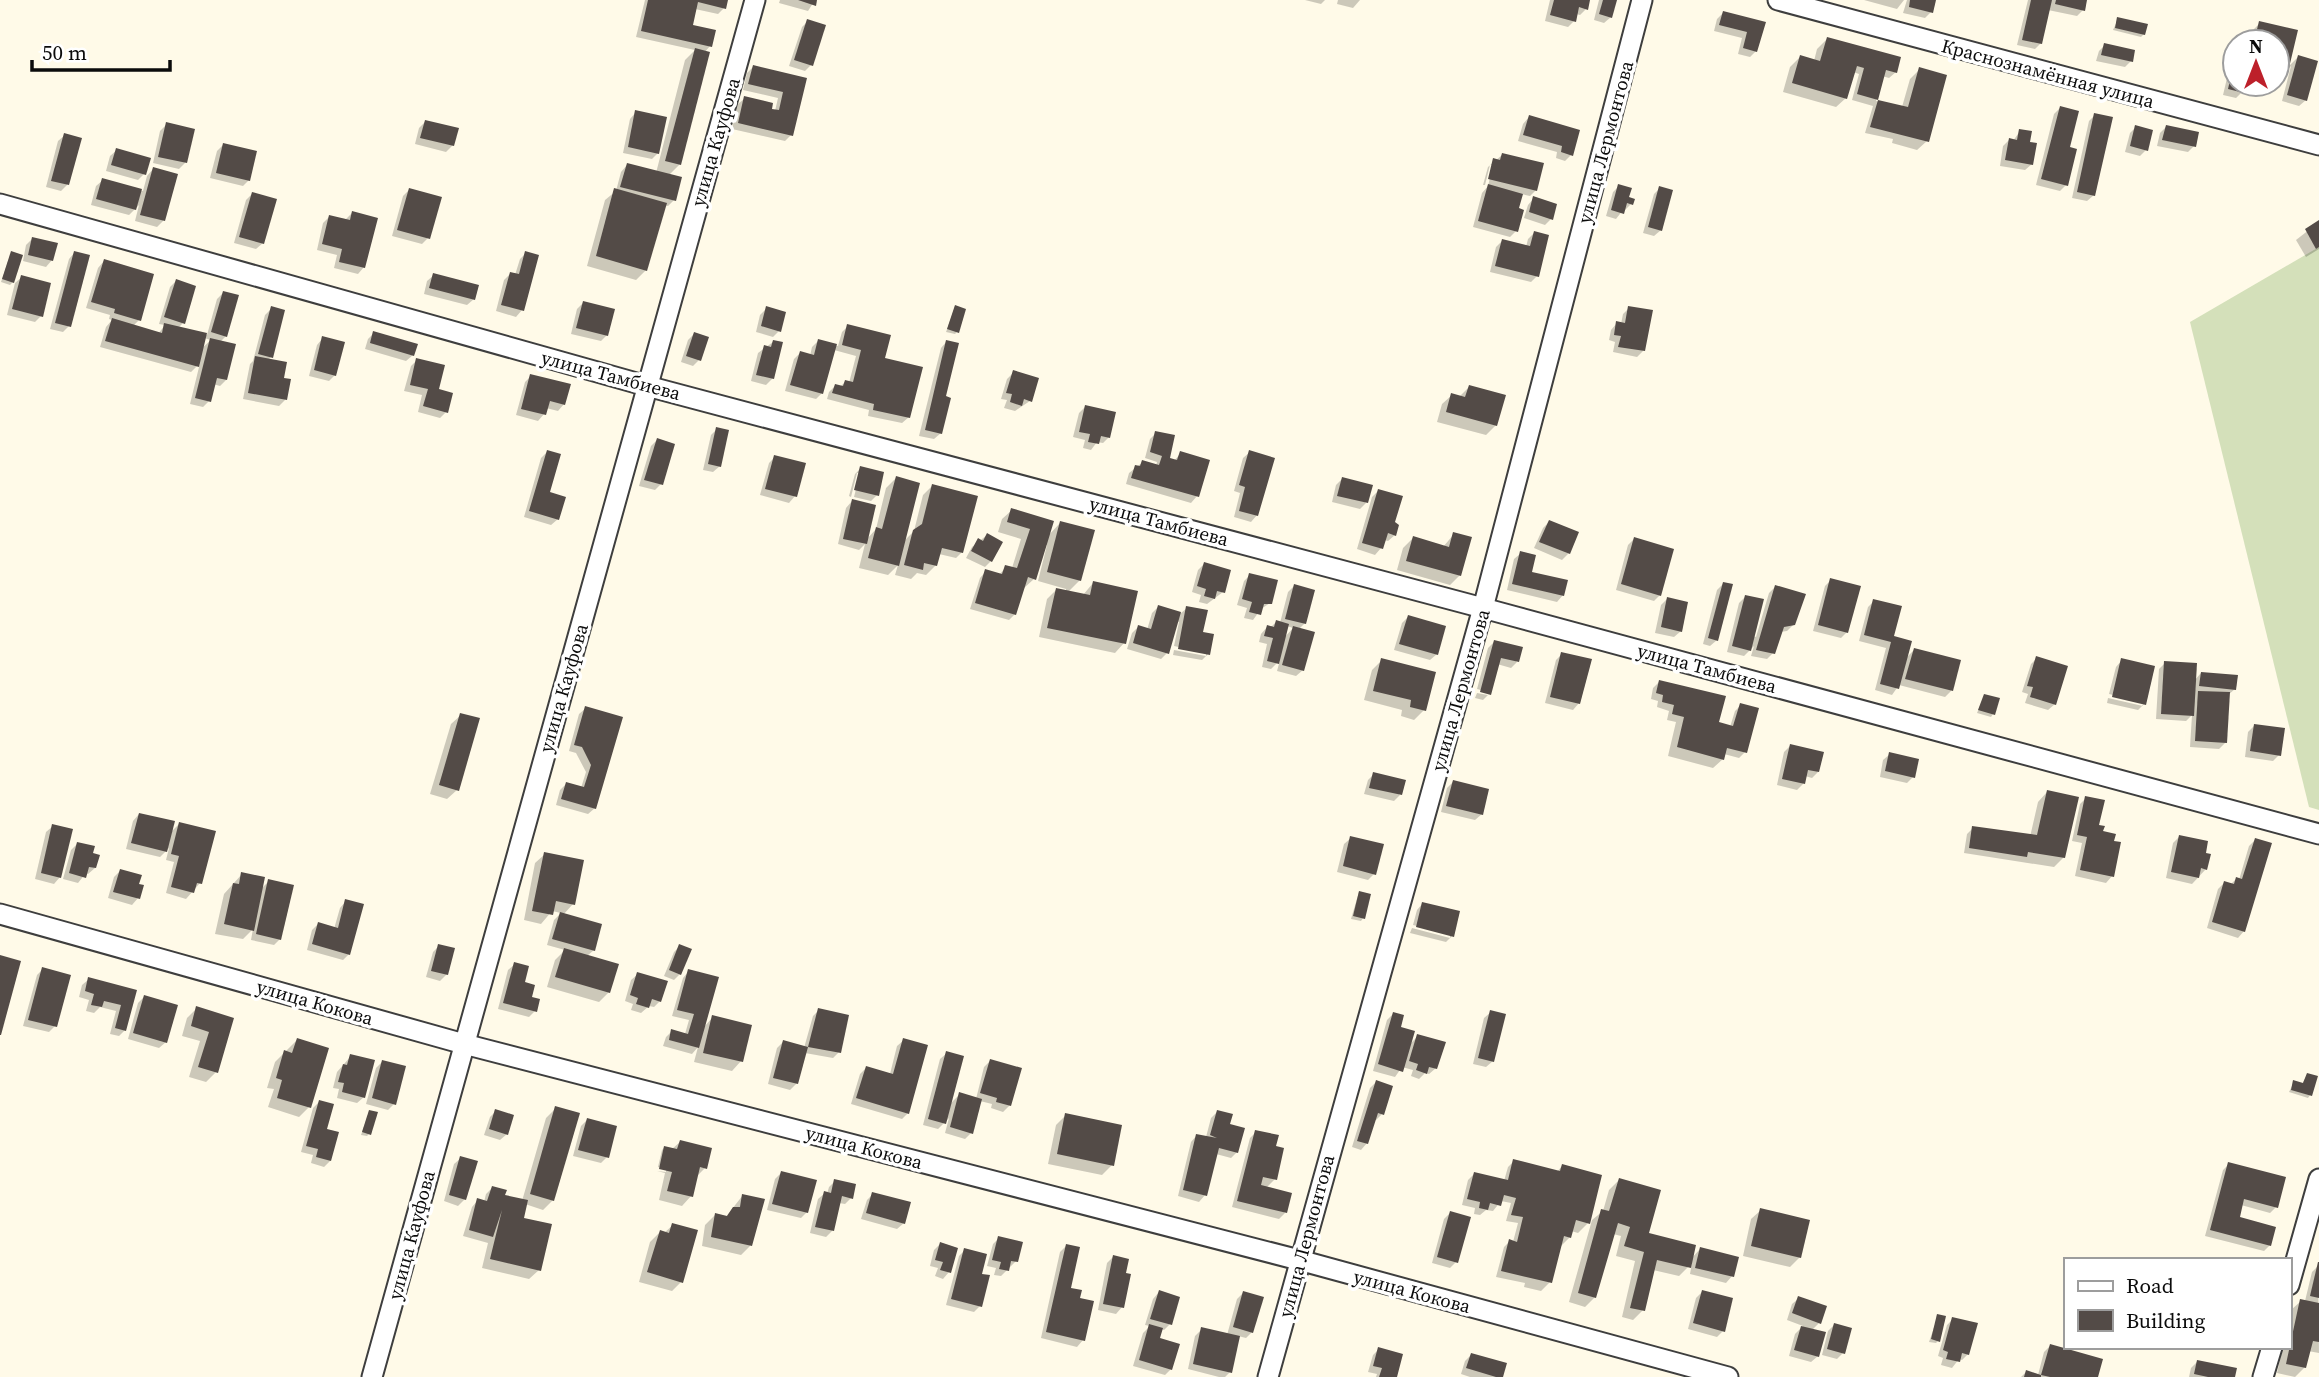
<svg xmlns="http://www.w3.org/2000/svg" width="2319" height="1377" font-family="'Source Serif 4',serif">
<rect width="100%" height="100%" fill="#fffae8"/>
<!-- cemetery -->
<polygon fill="#d4e0ba" points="2319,247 2319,810 2309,807 2190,322"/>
<!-- shadow -->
<g fill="#0003" fill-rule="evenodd">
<polygon points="645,0 726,0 724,8 718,14 695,9 691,27 710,46 704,53 680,164 668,176 674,200 668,206 664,205 646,270 636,280 587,266 605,200 616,191 621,172 627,165 656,173 685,60 695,50 636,37"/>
<polygon points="780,0 815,0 808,11 779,3"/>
<polygon points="1305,0 1325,0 1321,4"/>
<polygon points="1338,0 1360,0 1353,8 1337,4"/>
<polygon points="1550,0 1588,0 1586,9 1580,15 1576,14 1574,21 1568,27 1545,21"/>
<polygon points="1599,0 1615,0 1611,17 1604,23 1594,20"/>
<polygon points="1864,0 1904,0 1897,9"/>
<polygon points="1907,0 1934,0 1931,12 1925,18 1903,13"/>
<polygon points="2028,0 2085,0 2083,10 2077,16 2048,10 2041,43 2035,49 2017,45"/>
<polygon points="1724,12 1764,23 1756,51 1750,57 1738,54 1742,38 1714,31 1717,19"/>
<polygon points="2118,19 2144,34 2141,37 2113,30"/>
<polygon points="808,21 811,65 805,71 789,66 802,27"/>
<polygon points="2260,23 2296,31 2287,68 2298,57 2306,100 2299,106 2282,101 2291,66 2281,77 2277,76 2277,42 2251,42 2254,29"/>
<polygon points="1827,39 1896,72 1889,78 1882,76 1876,101 1902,107 1910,79 1920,69 1927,141 1917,150 1892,143 1893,139 1865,133 1873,106 1852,100 1859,74 1853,72 1846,98 1836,107 1783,92 1790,67 1800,57 1814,61 1817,49"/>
<polygon points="2105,45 2131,61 2125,67 2096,61 2099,51"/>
<polygon points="2235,54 2235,84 2244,84 2242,92 2236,98 2223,95 2232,57"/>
<polygon points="753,67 805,80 791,135 785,141 732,129 738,104 745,98 775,111 778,98 743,90 747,73"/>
<polygon points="2060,108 2068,148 2066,185 2060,191 2036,185 2054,114"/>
<polygon points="636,112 658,153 652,159 623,153 630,119"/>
<polygon points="2095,115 2094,195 2087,201 2072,198 2089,121"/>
<polygon points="1529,117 1578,131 1571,155 1565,161 1556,158 1557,152 1518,141 1523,124"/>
<polygon points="425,122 453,145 446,152 415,144 419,128"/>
<polygon points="167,124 185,163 179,169 153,163 160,131"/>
<polygon points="2136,127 2146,150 2140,156 2125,152 2130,133"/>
<polygon points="2166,127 2194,146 2188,152 2157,146 2160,133"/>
<polygon points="2020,131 2028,143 2032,164 2025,170 2000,166 2003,146 2009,140 2013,141"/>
<polygon points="65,135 67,185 61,191 46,187 58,141"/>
<polygon points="223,145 249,180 243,186 210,178 217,151"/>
<polygon points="117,150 144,174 138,180 106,171 110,156"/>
<polygon points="1502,155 1536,190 1530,196 1521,194 1517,210 1516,231 1510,237 1473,227 1482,193 1488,186 1493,165 1490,165 1485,185 1483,185 1488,167"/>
<polygon points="153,169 175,175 163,221 157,227 135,221 139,205 129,215 91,205 96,186 103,180 143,191 147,176"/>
<polygon points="1619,186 1631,204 1625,210 1623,210 1616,219 1606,216 1613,192"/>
<polygon points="1660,188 1661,230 1654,236 1643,233 1654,194"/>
<polygon points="409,190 428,238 422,244 392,236 403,196"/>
<polygon points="252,194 263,243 256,249 234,243 246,200"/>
<polygon points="1534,198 1551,219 1545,225 1524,218 1528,205"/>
<polygon points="352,213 364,267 358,274 334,268 337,255 317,250 323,223 329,217 346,219"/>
<polygon points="2319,222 2319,249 2306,257 2296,240"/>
<polygon points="1534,233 1537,276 1531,282 1490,272 1496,247 1502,241 1526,247 1528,239"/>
<polygon points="32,239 52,260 46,267 23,261 26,245"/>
<polygon points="75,252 69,326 63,332 50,329 69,259"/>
<polygon points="11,253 13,282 10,285 1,282"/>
<polygon points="526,253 522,310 516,317 496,311 504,280 510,274 515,275 520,259"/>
<path d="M104 261 139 320 133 326 158 334 165 325 159 324 170 287 176 281 183 323 178 328 207 335 217 299 223 293 226 336 220 342 226 380 220 386 213 384 209 401 203 407 190 404 200 363 191 372 100 347 106 327 112 320 109 319 110 315 86 308 98 268ZM204 338 211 340 201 349Z"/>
<polygon points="434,275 474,299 467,305 424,294 427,281"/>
<polygon points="22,277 41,316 35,322 7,315 15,283"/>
<polygon points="583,303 607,335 601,341 571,334 577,309"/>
<polygon points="955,307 957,332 955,334 946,332"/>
<polygon points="272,308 271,357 268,360 282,379 285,400 279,406 243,399 250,364 253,361 265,315"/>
<polygon points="767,308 779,331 773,337 756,332 760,315"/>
<polygon points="1629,308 1643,351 1637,357 1613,352 1615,342 1609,340 1611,330 1617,323 1621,324 1623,314"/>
<polygon points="848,326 883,359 909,417 902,423 868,416 869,410 827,399 829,392 835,386 840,387 845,382 849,383 856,356 834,350 822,393 816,399 785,391 794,359 800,353 810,356 812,347 818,341 838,346 842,332"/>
<polygon points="374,333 413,355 406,361 365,349 368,339"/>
<polygon points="694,334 699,360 693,366 681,362 688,340"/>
<polygon points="323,338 335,375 329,381 309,376 317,345"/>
<polygon points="947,341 941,433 934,439 919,436 941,348"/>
<polygon points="773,342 773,378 766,385 751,381 758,353"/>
<polygon points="417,360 437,391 446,412 440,418 418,412 422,395 404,391 411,366"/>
<polygon points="1014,372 1030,401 1015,411 1004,408 1007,400 1001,399 1007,379"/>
<polygon points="531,376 564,404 558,411 546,408 544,414 538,421 516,415 525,382"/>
<polygon points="1469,387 1496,425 1486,435 1437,422 1442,404 1452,395 1459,397"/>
<polygon points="1085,407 1109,437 1103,443 1097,442 1091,450 1083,448 1085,440 1073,437 1079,413"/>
<polygon points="717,429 720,466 713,472 703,470 711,435"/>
<polygon points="1156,433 1168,459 1174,461 1181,453 1197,496 1191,503 1126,484 1129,473 1143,462 1156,466 1157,462 1145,458 1150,439"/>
<polygon points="657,440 661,484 655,490 639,486 651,446"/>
<polygon points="547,452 548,493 558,519 551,525 524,517 541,458"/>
<polygon points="1250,452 1257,515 1251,522 1234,517 1240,493 1234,491 1243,458"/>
<polygon points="775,457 795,496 789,503 760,495 769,463"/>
<polygon points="861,468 877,495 871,501 854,497 860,473 857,473 851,497 849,496 855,474"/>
<polygon points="896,478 903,542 914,531 923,495 932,486 962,552 956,558 939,554 936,565 926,575 917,573 911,579 895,575 898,565 888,575 859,568 865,544 859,550 838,544 846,508 852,501 867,539 876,529 886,488"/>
<polygon points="1342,479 1366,503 1360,509 1332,502 1336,485"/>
<polygon points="1378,491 1393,523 1395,535 1388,541 1384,540 1381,548 1375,555 1357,549 1372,497"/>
<polygon points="1012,510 1047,537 1060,523 1080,580 1068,592 1083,595 1093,583 1124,643 1115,653 1039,637 1047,599 1056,590 1066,592 1066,589 1038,581 1047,545 1045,545 1034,579 1024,588 1015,614 1009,620 970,609 980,578 986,571 999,575 1006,567 1012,568 1021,539 998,532 1002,519"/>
<polygon points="1549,522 1577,533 1569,553 1562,560 1534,548 1543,528"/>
<polygon points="1454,534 1460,575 1450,585 1397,570 1403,548 1413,538 1443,547"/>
<polygon points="987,535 991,561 985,567 966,558 972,547"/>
<polygon points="1634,539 1660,595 1654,601 1616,590 1628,545"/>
<polygon points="1521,553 1530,573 1563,595 1557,602 1507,590 1514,559"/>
<polygon points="1204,564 1223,592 1207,604 1199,602 1201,595 1192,592 1198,570"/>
<polygon points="1250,575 1270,603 1261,609 1253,620 1244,618 1247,608 1237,605 1244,581"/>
<polygon points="1831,580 1847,632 1841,638 1813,631 1825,586"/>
<polygon points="1723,584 1717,640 1710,646 1703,644 1717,590"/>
<path d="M1294 586 1305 623 1298 630 1303 670 1296 676 1277 671 1280 660 1271 669 1262 667 1267 644 1259 642 1261 634 1267 627 1270 628 1276 622 1280 623 1288 592ZM1287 626 1293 628 1284 638Z"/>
<polygon points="1775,587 1794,624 1787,631 1780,632 1773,653 1767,659 1751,656 1754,646 1744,656 1727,652 1739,603 1746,596 1753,636 1756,637 1769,593"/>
<polygon points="1667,599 1681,631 1674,637 1655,633 1661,605"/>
<polygon points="1874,601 1906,658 1914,650 1959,662 1951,691 1945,697 1899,685 1892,695 1875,690 1886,648 1859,641 1868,607"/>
<polygon points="1158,607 1181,613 1187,608 1201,633 1208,654 1202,660 1173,655 1174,650 1206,656 1206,653 1174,646 1179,622 1177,621 1167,653 1161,659 1127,649 1132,633 1138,627 1147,630 1152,613"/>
<polygon points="1408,617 1437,654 1430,660 1394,650 1402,623"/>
<polygon points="1494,642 1517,662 1511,668 1497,664 1488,695 1488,692 1477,689 1488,648"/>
<polygon points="1562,654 1579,703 1573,710 1545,703 1556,660"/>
<polygon points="2037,658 2055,704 2048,710 2025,703 2028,694 2022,692 2031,664"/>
<polygon points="1382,660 1424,710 1414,720 1401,716 1402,710 1364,700 1372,670"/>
<polygon points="2122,660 2144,704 2138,710 2107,703 2108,698 2143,706 2143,702 2109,694 2116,667"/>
<polygon points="2165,663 2194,681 2201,673 2235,689 2228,695 2226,742 2219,749 2190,747 2192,715 2186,721 2156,719 2159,669"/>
<polygon points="1659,682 1717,723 1730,727 1735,711 1741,705 1745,752 1739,758 1724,754 1723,759 1713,768 1668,756 1676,722 1667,720 1669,711 1657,707 1658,701 1651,699 1653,688"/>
<polygon points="1477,693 1488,695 1483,700 1475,698"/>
<polygon points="1984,696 1993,714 1991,717 1977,713"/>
<polygon points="586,708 621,718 595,808 588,814 556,805 560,790 566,784 581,788 586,772 576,753 569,751 579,714"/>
<polygon points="461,715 457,790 447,799 430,794 451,724"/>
<polygon points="2255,725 2279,755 2273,761 2245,757 2248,732"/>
<polygon points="1790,746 1818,772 1812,778 1805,776 1803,784 1797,790 1777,785 1784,752"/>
<polygon points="1890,754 1913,777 1907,783 1880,777 1883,760"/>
<polygon points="1374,774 1400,795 1394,801 1364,794 1368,780"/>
<polygon points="1453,782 1482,814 1475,820 1441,812 1447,788"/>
<polygon points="2047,792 2064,857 2054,867 1964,853 1967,834 1973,828 2030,837 2038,802"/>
<polygon points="2086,798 2101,832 2112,876 2106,883 2075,876 2082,843 2072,841 2080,804"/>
<polygon points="139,814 170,833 179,824 200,883 186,899 166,893 174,862 166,860 169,848 160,857 126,849 133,821"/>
<polygon points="53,826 60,877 54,884 35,879 46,832"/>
<polygon points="2179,837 2206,869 2192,884 2166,878 2173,843"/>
<polygon points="1351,838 1374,874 1368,880 1337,872 1344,844"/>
<polygon points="2255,840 2244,931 2238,938 2207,928 2218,889 2224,883 2230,885 2236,879 2239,880 2249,846"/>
<polygon points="77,844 95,868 88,874 86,873 78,883 63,879 71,850"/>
<polygon points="545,854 573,904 563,915 594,950 587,956 609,992 599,1002 547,987 555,960 565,950 547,945 554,920 561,913 552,911 541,924 524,920 535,863"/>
<polygon points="120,871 137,885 138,898 132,905 108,898 114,877"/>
<polygon points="242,874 261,889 269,881 280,939 274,945 251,940 253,929 243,939 215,934 224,894"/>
<polygon points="1359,892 1363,918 1361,921 1351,919"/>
<polygon points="346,901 349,954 343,960 307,950 312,930 318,924 334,929 340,908"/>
<polygon points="1423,903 1452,936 1450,938 1450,934 1413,925 1417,910"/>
<polygon points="1412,928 1450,938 1446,942 1410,933"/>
<polygon points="439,946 447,974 440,981 426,977 433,952"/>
<polygon points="680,946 680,974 674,980 664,976 674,952"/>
<polygon points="515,964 535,1011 529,1017 498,1009 508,970"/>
<polygon points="43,969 55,1026 49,1032 23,1026 37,975"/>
<polygon points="689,971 704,1027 713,1017 741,1061 732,1071 694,1062 698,1047 692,1054 663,1046 666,1037 672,1031 685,1034 689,1020 672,1016 683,978"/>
<polygon points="638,974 660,1001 654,1007 649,1006 641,1013 631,1010 633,1004 625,1001 631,980"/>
<polygon points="89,979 135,991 125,1030 119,1036 110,1034 116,1011 100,1007 94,1013 86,1011 89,1000 79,997 82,985"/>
<polygon points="144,997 166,1042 159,1048 128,1039 138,1003"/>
<polygon points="197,1008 232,1019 216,1072 206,1082 189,1077 200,1041 182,1036 187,1018"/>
<polygon points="819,1010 839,1052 833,1058 805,1053 797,1083 790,1090 768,1084 777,1048 783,1042 804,1048 813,1016"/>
<polygon points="1491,1012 1493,1061 1486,1067 1473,1064 1484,1018"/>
<polygon points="1393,1014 1409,1045 1418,1036 1436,1068 1429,1074 1425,1073 1419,1079 1411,1076 1413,1070 1402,1067 1395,1077 1373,1071 1387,1020"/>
<polygon points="297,1040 309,1107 299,1117 268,1107 274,1089 267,1088 275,1062"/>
<polygon points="904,1040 908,1113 902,1119 851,1104 860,1074 866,1068 890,1074 897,1046"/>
<polygon points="947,1053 949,1105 960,1094 976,1099 984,1067 990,1061 1010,1105 1003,1112 991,1108 992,1104 980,1101 971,1133 965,1139 945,1133 949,1118 938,1129 923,1125 940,1059"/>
<polygon points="351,1056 364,1097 357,1103 337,1098 339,1089 333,1088 337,1072"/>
<polygon points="382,1062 394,1104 388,1110 366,1104 376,1068"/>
<polygon points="2307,1075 2310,1095 2308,1098 2289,1092 2294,1082 2302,1084"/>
<polygon points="1376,1082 1382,1114 1376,1120 1374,1120 1367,1143 1361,1150 1352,1147 1370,1088"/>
<polygon points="319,1102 330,1161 324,1167 311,1163 313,1155 301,1152 313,1108"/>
<polygon points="556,1108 553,1200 543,1210 525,1204 522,1219 539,1270 529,1279 482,1268 488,1243 463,1236 472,1207 478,1200 484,1202 486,1194 492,1188 503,1196 522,1201 546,1118"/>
<polygon points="496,1111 507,1134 500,1140 484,1135 490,1117"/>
<polygon points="369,1112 369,1134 367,1136 361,1135"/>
<polygon points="1217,1112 1228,1125 1237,1152 1231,1158 1216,1154 1205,1195 1199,1202 1178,1196 1191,1142 1197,1135 1206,1137 1211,1118"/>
<polygon points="1066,1115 1112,1165 1102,1175 1048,1164 1056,1125"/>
<polygon points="587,1120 607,1157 601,1163 573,1156 581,1126"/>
<polygon points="1256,1132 1274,1147 1275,1179 1266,1188 1285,1213 1279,1219 1232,1207 1250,1138"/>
<polygon points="680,1142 705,1168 696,1177 691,1196 682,1206 659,1200 665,1173 657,1171 666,1172 666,1169 658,1167 662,1150 664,1148 672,1149"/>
<polygon points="461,1158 465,1199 458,1206 444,1201 454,1164"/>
<polygon points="1514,1161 1557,1172 1562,1166 1588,1223 1578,1233 1571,1231 1570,1237 1560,1247 1550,1282 1541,1291 1524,1287 1525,1283 1496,1277 1504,1247 1510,1241 1513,1242 1518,1223 1506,1221 1511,1203 1501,1201 1493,1211 1486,1210 1480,1215 1474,1214 1475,1208 1462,1205 1468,1180 1475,1173 1504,1181 1508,1167"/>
<polygon points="2229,1164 2276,1207 2270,1213 2241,1205 2237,1218 2270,1245 2264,1251 2205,1236 2223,1170"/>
<polygon points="781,1173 807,1212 801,1218 767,1210 775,1179"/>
<polygon points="1619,1180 1646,1235 1691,1259 1700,1249 1732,1276 1726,1283 1690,1274 1692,1263 1679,1276 1653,1270 1643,1310 1633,1320 1622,1317 1635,1261 1616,1256 1621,1236 1613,1234 1595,1297 1585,1307 1569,1302 1592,1220 1603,1211 1609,1190"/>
<polygon points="835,1181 851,1198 845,1204 839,1203 832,1231 826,1237 810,1233 818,1199 825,1193 827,1194 829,1187"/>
<polygon points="873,1194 904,1223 897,1229 861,1219 867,1200"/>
<polygon points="743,1195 750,1246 741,1255 702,1246 705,1225 715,1215 725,1218"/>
<polygon points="1761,1210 1800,1257 1790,1267 1743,1256 1751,1219"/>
<polygon points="1450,1213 1456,1262 1450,1268 1432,1263 1444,1219"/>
<polygon points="673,1225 681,1282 672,1291 639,1282 650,1242 660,1232 664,1233"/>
<polygon points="999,1238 1016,1261 1001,1276 994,1275 996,1268 987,1266 993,1244"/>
<polygon points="940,1244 949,1272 943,1279 935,1276 938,1268 930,1266 934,1250"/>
<polygon points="1066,1246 1069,1289 1078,1299 1083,1340 1077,1347 1041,1338 1060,1252"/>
<polygon points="965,1250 980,1275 980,1306 974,1312 946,1305 959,1256"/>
<polygon points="1113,1257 1122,1307 1116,1314 1098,1310 1107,1263"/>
<polygon points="2318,1266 2319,1353 2308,1351 2305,1367 2295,1377 2277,1373 2283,1347 2289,1347 2291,1310 2301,1301 2305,1301 2312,1272"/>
<polygon points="1159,1292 1170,1324 1164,1330 1161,1329 1158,1339 1171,1369 1165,1375 1133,1366 1143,1333 1150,1326 1145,1325 1153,1299"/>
<polygon points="1702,1292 1723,1331 1717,1337 1688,1329 1696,1298"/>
<polygon points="1243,1293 1252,1332 1246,1338 1238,1336 1230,1372 1225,1377 1219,1377 1188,1369 1195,1336 1202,1329 1227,1335 1237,1299"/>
<polygon points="1799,1298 1819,1323 1812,1330 1818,1356 1811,1362 1789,1356 1795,1334 1803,1326 1787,1320 1792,1304"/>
<polygon points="1938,1316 1938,1341 1936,1343 1929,1342"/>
<polygon points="1953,1319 1968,1354 1962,1360 1959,1359 1952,1368 1941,1365 1943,1358 1938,1356 1947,1325"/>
<polygon points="1834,1325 1843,1353 1837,1359 1822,1355 1828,1331"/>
<polygon points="2050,1346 2096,1377 2021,1377 2026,1372 2038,1375 2044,1352"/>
<polygon points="1379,1349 1395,1377 1376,1377 1377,1374 1368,1372 1373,1355"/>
<polygon points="1472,1354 1502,1377 1470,1377 1461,1374 1465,1361"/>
<polygon points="2198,1361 2234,1377 2189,1377 2191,1368"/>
</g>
<!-- building -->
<g fill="#534b47">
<polygon points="648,0 728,0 726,9 698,2 693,25 716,30 712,47 641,31"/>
<polygon points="798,0 817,0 816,6"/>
<polygon points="1554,0 1590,0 1588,10 1579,7 1576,22 1550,15"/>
<polygon points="1603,0 1617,0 1612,18 1599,14"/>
<polygon points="1910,0 1936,0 1933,13 1909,7"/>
<polygon points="2031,0 2052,0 2042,44 2022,40"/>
<polygon points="2056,0 2087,0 2085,11 2055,4"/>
<polygon points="1723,11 1766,22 1757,52 1743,48 1747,32 1719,25"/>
<polygon points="2117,17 2148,24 2145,35 2115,28"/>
<polygon points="807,19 826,25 813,66 794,60"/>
<polygon points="2259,21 2298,30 2288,72 2277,69 2277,42 2254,42"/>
<polygon points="1827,37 1901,57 1897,73 1886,70 1878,100 1857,94 1864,68 1857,66 1847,99 1792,83 1800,55 1820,61"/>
<polygon points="2104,43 2135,50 2133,62 2101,55"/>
<polygon points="695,48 710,52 681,165 665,161"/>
<polygon points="2298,55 2318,61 2307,101 2287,95"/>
<polygon points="2234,63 2235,84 2246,84 2244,93 2228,89"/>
<polygon points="753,65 807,78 793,136 738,123 744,96 773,103 772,109 779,110 783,92 748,84"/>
<polygon points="1919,67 1947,75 1929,142 1870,127 1878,100 1908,107"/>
<polygon points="2060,106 2079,111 2070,147 2077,149 2068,186 2041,179"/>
<polygon points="635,110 667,117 659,154 628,147"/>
<polygon points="2094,113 2113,117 2095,196 2077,192"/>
<polygon points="1529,115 1580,130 1573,156 1561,152 1562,146 1523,135"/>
<polygon points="425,120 459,128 454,146 420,138"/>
<polygon points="166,122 195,129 187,163 158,157"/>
<polygon points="2135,125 2153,130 2148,151 2130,146"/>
<polygon points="2166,125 2199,132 2196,147 2162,140"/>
<polygon points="2019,129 2032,131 2030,142 2037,143 2033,165 2005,160 2009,138 2017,140"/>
<polygon points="64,133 82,138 69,185 51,181"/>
<polygon points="223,143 257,151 250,181 216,173"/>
<polygon points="116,148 151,158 146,175 111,165"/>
<polygon points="1502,153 1544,163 1537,191 1488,179 1493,158 1500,160"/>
<polygon points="627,163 682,177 676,201 620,187"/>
<polygon points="153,167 178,174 165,221 140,215"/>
<polygon points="102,178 142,189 136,210 96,199"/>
<polygon points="1488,184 1523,194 1519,208 1524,210 1518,232 1478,221"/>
<polygon points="1618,184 1632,188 1629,197 1635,199 1633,205 1627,203 1624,214 1611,210"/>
<polygon points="1659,186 1673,190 1662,231 1648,227"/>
<polygon points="409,188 442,197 430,239 397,230"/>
<polygon points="614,188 667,203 647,271 596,256"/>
<polygon points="252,192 277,199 264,244 239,237"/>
<polygon points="1533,196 1557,204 1553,220 1529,212"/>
<polygon points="352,211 378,218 365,268 339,262 342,249 322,244 329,215 350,220"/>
<polygon points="2319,220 2319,247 2316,249 2305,229"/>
<polygon points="1534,231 1549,235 1539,277 1495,266 1502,239 1530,246"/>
<polygon points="32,237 58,243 53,261 28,255"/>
<polygon points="11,251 23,255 14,283 2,279"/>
<polygon points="74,251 90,255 71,327 55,323"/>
<polygon points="525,251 539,255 524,311 501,305 510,272 519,274"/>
<polygon points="104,259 154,274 141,321 114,313 115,309 91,302"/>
<polygon points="433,273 479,285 475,300 429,288"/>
<polygon points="21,275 51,283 43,317 12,309"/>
<polygon points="176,279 196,286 185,324 164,317"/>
<polygon points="223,291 239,295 227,337 211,332"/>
<polygon points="583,301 615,309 608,336 576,328"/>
<polygon points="955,305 966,309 959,333 947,329"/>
<polygon points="271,306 285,310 273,358 258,354"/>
<polygon points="766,306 786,312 781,332 761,326"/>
<polygon points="1628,306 1653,310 1645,351 1618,347 1621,336 1614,335 1616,321 1625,323"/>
<polygon points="112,318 162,333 164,323 207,333 199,367 105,341"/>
<polygon points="847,324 891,335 885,358 923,367 910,418 873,410 874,404 832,393 835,384 843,386 845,380 853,382 861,350 842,345"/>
<polygon points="373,331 418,344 414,356 370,343"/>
<polygon points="694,332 709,337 701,361 686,356"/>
<polygon points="322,336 345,342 336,376 314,370"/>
<polygon points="210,338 236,344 227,380 217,378 211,402 195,398"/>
<polygon points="818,339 837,344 823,394 790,385 800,351 814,355"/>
<polygon points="773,340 783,342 774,379 756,375 764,345 771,347"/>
<polygon points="946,340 959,343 946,396 951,398 942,434 925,430"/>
<polygon points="255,356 287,362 284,378 291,379 287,400 248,393"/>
<polygon points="416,358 445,365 439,389 453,393 448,413 423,406 428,389 410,385"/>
<polygon points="1013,370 1039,378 1032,402 1024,399 1022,406 1010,402 1012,394 1006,393"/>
<polygon points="530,374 571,384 565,405 550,401 546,415 521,409"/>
<polygon points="1469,385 1506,395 1497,426 1446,412 1451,393 1465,397"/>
<polygon points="1085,405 1116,412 1110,438 1101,436 1099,444 1088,442 1090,434 1079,432"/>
<polygon points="716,427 729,430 721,467 708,464"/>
<polygon points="1155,431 1175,435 1170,458 1177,460 1180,451 1210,460 1199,497 1131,478 1135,465 1140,466 1142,460 1159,465 1162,456 1150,452"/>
<polygon points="657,438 675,444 663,485 644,480"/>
<polygon points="547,450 561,454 550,492 566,497 559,520 529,511"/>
<polygon points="1249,450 1275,458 1258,516 1239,511 1245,487 1239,485"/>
<polygon points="774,455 806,463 797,497 765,489"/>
<polygon points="860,466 884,472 879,496 854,490"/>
<polygon points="896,476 920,483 899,566 868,558 876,527 882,529"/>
<polygon points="1342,477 1373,485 1368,503 1337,496"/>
<polygon points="932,484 978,496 963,553 942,548 937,566 924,563 923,570 904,565 913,530 922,524"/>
<polygon points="1378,489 1403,496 1395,522 1399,525 1396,536 1388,533 1383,549 1362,543"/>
<polygon points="852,499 876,505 867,544 843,539"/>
<polygon points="1011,508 1054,521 1036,580 1028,577 1016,615 975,603 985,569 1002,574 1005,565 1017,568 1030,529 1007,522"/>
<polygon points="1549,520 1579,532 1570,554 1539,542"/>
<polygon points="1060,521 1095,530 1081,581 1047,572"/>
<polygon points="1453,532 1472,537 1461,576 1406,561 1413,536 1449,547"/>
<polygon points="987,533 1003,542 992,562 971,551 978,538 983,541"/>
<polygon points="1634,537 1674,549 1661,596 1621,584"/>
<polygon points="1520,551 1536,555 1532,572 1568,580 1564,596 1512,584"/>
<polygon points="1204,562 1231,570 1225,593 1217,591 1215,599 1204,596 1206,589 1197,586"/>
<polygon points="1249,573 1278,580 1272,604 1264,604 1261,615 1249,612 1252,602 1242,599"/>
<polygon points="1830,578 1861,586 1848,633 1818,625"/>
<polygon points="1093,581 1138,591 1126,644 1047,628 1056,588 1090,595"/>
<polygon points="1723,582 1733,584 1718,641 1708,638"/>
<polygon points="1294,584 1315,590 1306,624 1285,619"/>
<polygon points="1775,585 1806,594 1795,625 1784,627 1775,654 1756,650"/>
<polygon points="1745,595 1764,599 1751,651 1732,646"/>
<polygon points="1667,597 1688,602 1682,632 1661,627"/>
<polygon points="1873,599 1902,606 1894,636 1912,641 1899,689 1880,684 1891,642 1864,635"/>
<polygon points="1158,605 1181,612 1169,654 1133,643 1138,625 1151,629"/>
<polygon points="1186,606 1208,610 1203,632 1214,634 1210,655 1178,649"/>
<polygon points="1408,615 1446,626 1438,655 1399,644"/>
<polygon points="1276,620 1289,624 1279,664 1267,661 1273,638 1264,636 1267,625 1274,627"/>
<polygon points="1293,626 1315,632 1304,671 1282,665"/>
<polygon points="1494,640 1523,647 1519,662 1501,658 1491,695 1480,692"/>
<polygon points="1914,648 1961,660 1953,691 1905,679"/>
<polygon points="1561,652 1592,659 1580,704 1550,697"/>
<polygon points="2036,656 2068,666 2056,705 2030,697 2033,687 2027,686"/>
<polygon points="1381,658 1436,672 1426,711 1410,707 1411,700 1373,691"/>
<polygon points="2121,658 2155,666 2146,705 2112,697"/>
<polygon points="2164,661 2197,663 2194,716 2161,714"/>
<polygon points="2201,672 2238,675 2236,690 2199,686"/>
<polygon points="1659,680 1726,696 1719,722 1733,726 1740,703 1759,708 1747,753 1727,748 1724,760 1677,747 1684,717 1672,714 1674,705 1662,702 1663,695 1656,693"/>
<polygon points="2198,691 2230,692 2227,743 2195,741"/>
<polygon points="1984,694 2000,698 1995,715 1978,710"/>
<polygon points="585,706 623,717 596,809 561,799 566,782 584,787 591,765 582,747 574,745"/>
<polygon points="460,713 480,718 459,791 439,785"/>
<polygon points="2254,724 2285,728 2281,756 2250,751"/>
<polygon points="1790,744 1824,752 1819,772 1808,770 1805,784 1782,779"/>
<polygon points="1889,752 1919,759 1915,778 1885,771"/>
<polygon points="1373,772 1406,780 1402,795 1369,788"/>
<polygon points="1453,780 1489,789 1483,815 1446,806"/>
<polygon points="2047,790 2079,797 2065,858 2028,852 2027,857 1969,848 1972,826 2037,835"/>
<polygon points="2085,796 2105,800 2099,825 2105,826 2103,831 2116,834 2114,841 2121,842 2114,877 2080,870 2087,837 2077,835"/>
<polygon points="139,813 175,821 167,852 131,843"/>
<polygon points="179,822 216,831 202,884 197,883 194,893 171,887 179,856 171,854"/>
<polygon points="52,824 73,829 61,878 41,873"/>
<polygon points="2179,835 2208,841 2206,853 2211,854 2207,870 2201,868 2199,878 2171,872"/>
<polygon points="1350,836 1384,844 1376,875 1343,866"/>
<polygon points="2255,838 2272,843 2245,932 2212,922 2224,881 2234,884 2236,877 2242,879"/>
<polygon points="77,842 95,846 93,853 100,855 96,868 89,867 86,878 69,873"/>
<polygon points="544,852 584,860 575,905 556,901 553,915 532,911"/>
<polygon points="120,869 142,875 139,884 144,885 140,899 113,892"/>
<polygon points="241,872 265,877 254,931 224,924 233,883 239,884"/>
<polygon points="268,879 294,885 281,940 256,934"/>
<polygon points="1359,891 1371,894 1365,919 1353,916"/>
<polygon points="345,899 364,904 350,955 312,944 318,922 338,928"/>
<polygon points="1422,902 1460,911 1454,937 1416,927"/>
<polygon points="560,912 602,924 595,951 552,939"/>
<polygon points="438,944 455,948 448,975 431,971"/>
<polygon points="679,944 692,949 681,975 669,970"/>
<polygon points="564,948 619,964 610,993 555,977"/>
<polygon points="0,955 21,961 1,1035 0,1035"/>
<polygon points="514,962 529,966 525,982 535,985 532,997 540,999 537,1012 503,1003"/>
<polygon points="42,967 71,975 57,1027 28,1020"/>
<polygon points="688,969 719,977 699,1048 669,1040 671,1029 688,1034 694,1014 677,1010"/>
<polygon points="637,972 668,981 661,1002 652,999 649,1008 636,1004 638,998 630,995"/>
<polygon points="88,977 137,990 126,1031 115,1028 121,1005 104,1001 102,1007 91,1005 94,994 85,991"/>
<polygon points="144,995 178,1005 167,1043 133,1033"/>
<polygon points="196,1006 234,1018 218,1073 198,1067 209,1032 191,1026"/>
<polygon points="818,1008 849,1015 841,1053 808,1047"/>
<polygon points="1490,1010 1506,1014 1494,1062 1478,1058"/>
<polygon points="1393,1012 1404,1015 1401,1027 1415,1031 1403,1072 1378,1064"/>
<polygon points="712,1015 752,1025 743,1062 703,1053"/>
<polygon points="1417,1034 1446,1042 1437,1069 1429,1067 1427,1074 1416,1070 1418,1064 1409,1061"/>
<polygon points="297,1038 329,1048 311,1108 277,1098 282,1080 276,1078 284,1050 292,1053"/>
<polygon points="903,1038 928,1045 909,1114 856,1098 866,1066 893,1074"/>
<polygon points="783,1040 808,1047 798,1084 773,1078"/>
<polygon points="946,1051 964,1056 946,1124 928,1119"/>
<polygon points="350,1054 375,1060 365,1098 342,1092 344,1083 338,1082 343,1064 347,1065"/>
<polygon points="990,1059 1022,1068 1011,1106 996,1102 997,1098 980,1093"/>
<polygon points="382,1060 406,1066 396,1105 372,1098"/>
<polygon points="2307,1073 2318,1076 2312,1096 2291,1090 2293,1080 2303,1083"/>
<polygon points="1376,1080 1393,1086 1384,1115 1378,1113 1368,1144 1357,1141"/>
<polygon points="959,1092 982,1099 973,1134 950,1127"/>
<polygon points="319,1100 334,1104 327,1129 339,1132 331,1161 316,1157 318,1149 306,1146"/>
<polygon points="555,1106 580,1113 554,1201 530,1194"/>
<polygon points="495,1109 514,1115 508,1135 489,1129"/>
<polygon points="369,1110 378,1112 371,1135 362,1132"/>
<polygon points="1217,1110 1233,1114 1230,1124 1245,1128 1238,1153 1219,1148 1207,1196 1183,1190 1196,1134 1217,1138 1210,1135"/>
<polygon points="1065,1113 1122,1125 1114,1166 1057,1154"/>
<polygon points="587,1118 617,1126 609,1158 578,1150"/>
<polygon points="1255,1130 1279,1135 1276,1146 1284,1148 1277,1180 1263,1177 1261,1185 1292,1193 1287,1213 1237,1201"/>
<polygon points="680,1140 712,1148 707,1169 700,1167 693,1197 667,1191 672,1172 659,1169 664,1146 677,1149"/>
<polygon points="460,1156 478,1161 466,1200 449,1195"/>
<polygon points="1513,1159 1560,1171 1562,1164 1602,1175 1590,1224 1576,1220 1571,1238 1564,1236 1552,1283 1501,1271 1509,1239 1517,1242 1523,1217 1511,1215 1516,1198 1504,1195 1501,1206 1490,1203 1488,1210 1479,1208 1480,1202 1467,1199 1474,1172 1508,1180"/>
<polygon points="2228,1162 2286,1177 2278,1208 2244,1199 2240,1217 2276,1227 2271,1246 2210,1230"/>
<polygon points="781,1171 817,1180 808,1213 772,1204"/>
<polygon points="1619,1178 1661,1190 1649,1233 1696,1245 1691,1268 1657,1260 1645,1311 1630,1308 1644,1252 1624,1246 1630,1227 1618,1223 1596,1298 1578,1293 1601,1209 1609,1211"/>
<polygon points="834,1179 856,1184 853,1199 842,1196 834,1231 815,1227 824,1191 831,1193"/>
<polygon points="492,1186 507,1190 505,1195 528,1200 524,1218 552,1224 541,1271 490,1259 502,1210 493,1237 469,1230 477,1198 487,1201"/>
<polygon points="872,1192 911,1202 905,1224 866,1213"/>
<polygon points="742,1194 765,1199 752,1246 711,1237 715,1213 727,1216 733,1207 740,1207"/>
<polygon points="1760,1208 1810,1220 1801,1258 1751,1246"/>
<polygon points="1450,1211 1471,1217 1458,1263 1437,1257"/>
<polygon points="672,1223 698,1230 683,1283 647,1272 660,1230 669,1233"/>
<polygon points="998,1236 1023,1242 1018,1262 1011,1261 1009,1271 999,1269 1001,1262 992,1260"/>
<polygon points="940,1242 958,1248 951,1273 940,1270 943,1262 935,1260"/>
<polygon points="1066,1244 1080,1247 1071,1288 1082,1290 1080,1298 1094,1301 1085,1341 1046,1332"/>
<polygon points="1700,1247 1739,1257 1734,1277 1695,1268"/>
<polygon points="964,1248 987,1254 982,1274 990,1275 982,1307 951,1299"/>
<polygon points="1113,1255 1129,1259 1126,1273 1131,1274 1124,1308 1103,1304"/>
<polygon points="2318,1262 2319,1262 2319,1298 2310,1296"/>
<polygon points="1159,1290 1180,1297 1172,1325 1150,1319"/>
<polygon points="1702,1290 1733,1298 1725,1332 1693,1323"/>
<polygon points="1243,1291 1264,1297 1253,1333 1233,1327"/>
<polygon points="1798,1296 1827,1306 1821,1324 1792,1313"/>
<polygon points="2300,1299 2319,1303 2319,1342 2313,1341 2306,1368 2286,1364"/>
<polygon points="1937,1314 1946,1316 1940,1342 1931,1339"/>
<polygon points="1952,1317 1978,1323 1969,1355 1962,1353 1960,1362 1946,1359 1948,1352 1943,1350"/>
<polygon points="1834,1323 1852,1328 1845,1354 1827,1349"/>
<polygon points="1149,1324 1163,1328 1160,1338 1180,1344 1172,1370 1139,1360"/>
<polygon points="1801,1326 1826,1332 1819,1357 1794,1350"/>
<polygon points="1201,1327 1240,1336 1232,1373 1193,1364"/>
<polygon points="2050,1344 2103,1359 2098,1377 2050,1377 2041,1375 2041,1377 2024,1377 2026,1370 2041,1375"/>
<polygon points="1378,1347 1403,1354 1397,1377 1379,1377 1382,1368 1373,1366"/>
<polygon points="1471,1353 1507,1363 1503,1377 1496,1377 1466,1368"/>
<polygon points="2197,1360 2237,1368 2235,1377 2208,1377 2194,1374"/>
</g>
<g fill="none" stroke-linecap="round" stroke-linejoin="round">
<defs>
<g id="street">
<polyline points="1778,0 2319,145"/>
<polyline points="0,204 647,386 1483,608 2319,834"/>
<polyline points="0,914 464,1044 1299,1260 1728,1377"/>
<polyline points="2289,1285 2319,1179"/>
<polyline points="372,1377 755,0"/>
<polyline points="1268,1377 1483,608 1642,0"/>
<polyline points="2263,1377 2272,1347"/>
</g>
</defs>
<!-- street casing -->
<use href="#street" stroke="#3e3e3e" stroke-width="23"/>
<!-- street -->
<use href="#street" stroke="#fff" stroke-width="19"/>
</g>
<g text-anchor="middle" stroke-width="7" stroke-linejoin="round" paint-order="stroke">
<!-- street labels -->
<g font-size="19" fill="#0b0b0b" stroke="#fff">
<text transform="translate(2048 73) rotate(15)" y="7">Краснознамённая улица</text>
<text transform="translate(715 142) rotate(-74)" y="7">улица Кауфова</text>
<text transform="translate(1605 142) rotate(-75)" y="7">улица Лермонтова</text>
<text transform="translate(611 375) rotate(15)" y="7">улица Тамбиева</text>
<text transform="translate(1159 521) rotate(15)" y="7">улица Тамбиева</text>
<text transform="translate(1707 668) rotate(15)" y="7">улица Тамбиева</text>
<text transform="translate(563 688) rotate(-74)" y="7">улица Кауфова</text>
<text transform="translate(1460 690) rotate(-74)" y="7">улица Лермонтова</text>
<text transform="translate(315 1002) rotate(16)" y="7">улица Кокова</text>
<text transform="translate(864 1147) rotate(15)" y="7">улица Кокова</text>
<text transform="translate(411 1235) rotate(-75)" y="7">улица Кауфова</text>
<text transform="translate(1306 1236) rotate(-75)" y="7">улица Лермонтова</text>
<text transform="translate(1412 1291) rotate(15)" y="7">улица Кокова</text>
</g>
</g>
<!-- legend -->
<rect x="2064" y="1258" width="228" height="91" fill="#ffffff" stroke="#9d9d9d" stroke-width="2"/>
<rect x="2078" y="1281" width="35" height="10" fill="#ffffff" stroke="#9d9d9d" stroke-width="2"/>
<text x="2126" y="1293" font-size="21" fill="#0b0b0b">Road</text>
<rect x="2078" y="1310" width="35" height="21" fill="#534b47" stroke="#9d9d9d" stroke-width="2"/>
<text x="2126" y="1328" font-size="21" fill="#0b0b0b">Building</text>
<!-- north arrow -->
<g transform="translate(2256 63)"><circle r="33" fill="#ffffff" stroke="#9d9d9d" stroke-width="2"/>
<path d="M0-5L12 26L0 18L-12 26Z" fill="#bd202a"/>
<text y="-10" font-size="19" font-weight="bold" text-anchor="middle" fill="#0b0b0b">N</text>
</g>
<!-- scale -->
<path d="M32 60v10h138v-10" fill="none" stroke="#0b0b0b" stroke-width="3.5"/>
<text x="42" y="60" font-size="21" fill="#0b0b0b" stroke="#ffffff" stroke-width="5" paint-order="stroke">50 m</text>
</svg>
